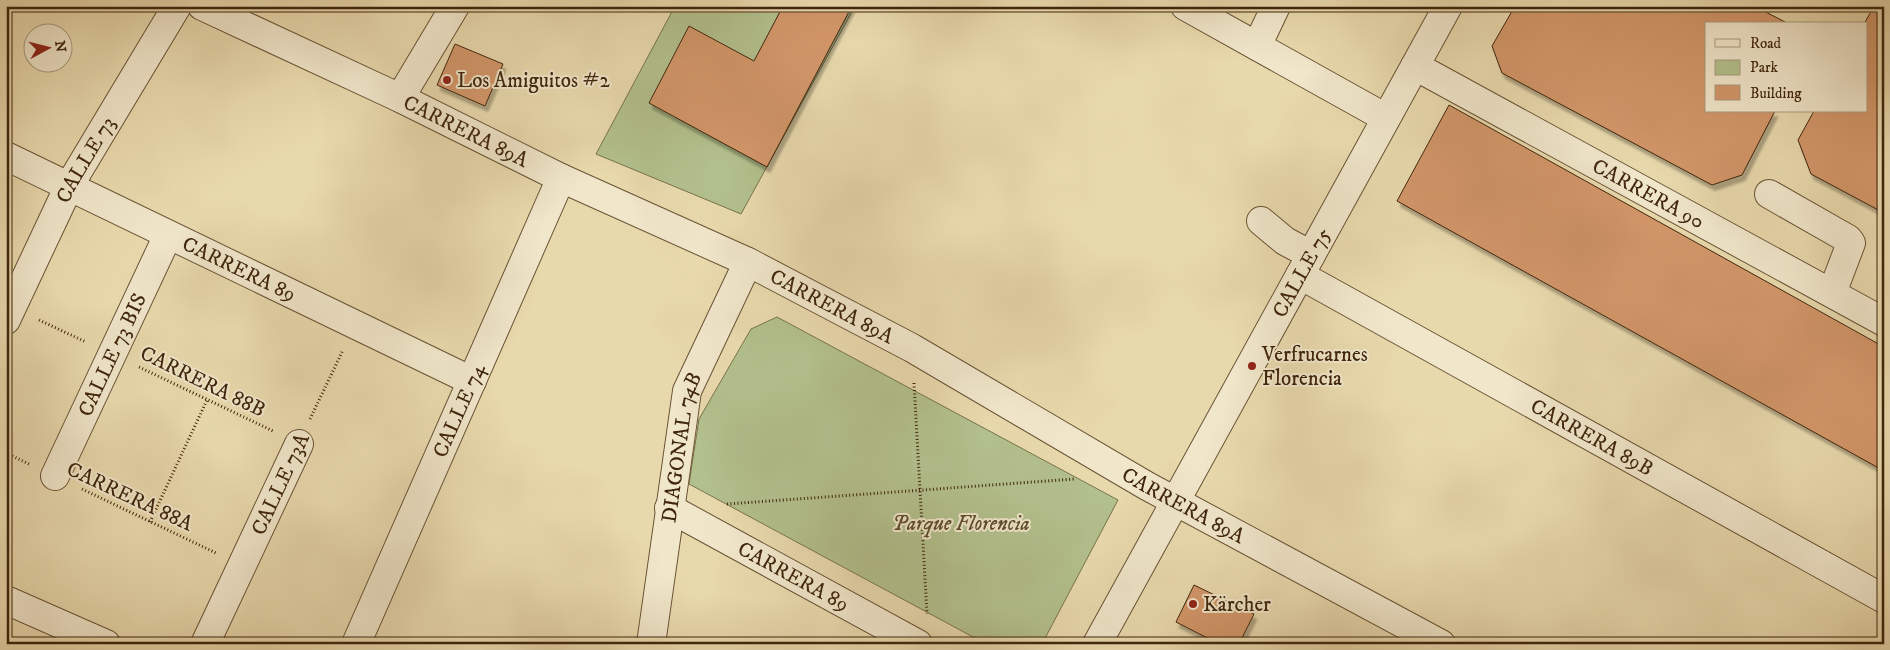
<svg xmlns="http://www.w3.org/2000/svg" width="1890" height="650" font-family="'IM FELL DW Pica',serif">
<defs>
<filter id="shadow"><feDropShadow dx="3" dy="5.5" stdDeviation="1" flood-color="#0004"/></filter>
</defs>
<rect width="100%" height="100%" fill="#e8d9ad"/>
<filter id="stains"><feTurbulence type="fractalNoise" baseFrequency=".004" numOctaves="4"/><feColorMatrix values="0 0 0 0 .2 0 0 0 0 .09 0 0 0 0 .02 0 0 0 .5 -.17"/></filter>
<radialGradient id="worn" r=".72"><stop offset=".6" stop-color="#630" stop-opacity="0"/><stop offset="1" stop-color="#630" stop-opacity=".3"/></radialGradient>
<!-- green -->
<g fill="#b2c08d" stroke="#78724c">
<polygon points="675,6 855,6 741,214 596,154"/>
<polygon points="777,317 1118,500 1042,644 986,644 689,484 699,419 751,329"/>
</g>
<!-- building -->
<g fill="#d29669" stroke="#3f250c" filter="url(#shadow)">
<polygon points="783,6 852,6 767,167 649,103 689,26 754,61"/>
<polygon points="1515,6 1754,6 1789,24 1706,24 1706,111 1775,111 1742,175 1712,185 1502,73 1492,46"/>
<polygon points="1874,6 1884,6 1884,213 1811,174 1798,140 1814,111 1866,111 1866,24 1864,24"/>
<polygon points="455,44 503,64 485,106 437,85"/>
<polygon points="1449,105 1884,347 1884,471 1397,201"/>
<polygon points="1194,585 1254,614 1239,644 1219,644 1176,622"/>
</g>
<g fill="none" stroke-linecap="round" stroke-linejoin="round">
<defs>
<g id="minor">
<path id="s1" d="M202 6 400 98 561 178 748 262 912 348 1147 486 1441 644"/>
<polyline points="1185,6 1386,118"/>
<polyline points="1257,46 1276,6"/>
<path id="s2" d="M1415 66 1884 322"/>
<polyline points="400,98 455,6"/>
<path id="s3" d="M6 156 472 381"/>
<polyline points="1769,194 1848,239 1851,243 1832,293"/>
<polyline points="1261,221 1285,241 1311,255"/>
<path id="s4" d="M1300 275 1884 599"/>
<path id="s5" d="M6 320 69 186 177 6"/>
<path id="s6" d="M55 476 168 235"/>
<path id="s7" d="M669 508 918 644"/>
<polyline points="6,600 106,644"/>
<polyline points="205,644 299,444"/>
<path id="s8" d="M356 644 561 178"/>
<path id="s9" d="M651 644 687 391 748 262"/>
<path id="s10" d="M1097 644 1448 6"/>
</g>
</defs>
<!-- minor casing -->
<use href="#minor" stroke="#695234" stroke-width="30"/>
<!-- path -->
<g stroke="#3f250c" stroke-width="3" stroke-dasharray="1 2.5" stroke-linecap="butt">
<polyline points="39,320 86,342"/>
<polyline points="139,367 273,431"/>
<polyline points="914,383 927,614"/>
<polyline points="310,419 343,350"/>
<polyline points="6,453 29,464"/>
<polyline points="82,489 216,553"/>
<polyline points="727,504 1075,479"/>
<polyline points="150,522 207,400"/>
</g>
<!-- minor -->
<use href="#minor" stroke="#f0e6ca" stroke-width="28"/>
</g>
<!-- markers -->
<g fill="#8f2418" stroke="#f0e6ca" stroke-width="2">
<circle cx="447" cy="80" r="5"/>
<circle cx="1252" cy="366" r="5"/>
<circle cx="1193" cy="604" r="5"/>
</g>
<g text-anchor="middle" stroke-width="4" stroke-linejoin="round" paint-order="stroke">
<!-- poi labels -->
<g font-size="21" fill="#3f250c" stroke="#f0e6ca" text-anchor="start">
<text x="457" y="87">Los Amiguitos #2</text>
<text x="1262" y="361">Verfrucarnes<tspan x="1262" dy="24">Florencia</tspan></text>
<text x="1203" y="611">Kärcher</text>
</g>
<!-- street labels -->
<g font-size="21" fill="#3f250c" stroke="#f0e6ca">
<text dy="7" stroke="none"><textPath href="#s1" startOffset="292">CARRERA 89A</textPath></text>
<text dy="7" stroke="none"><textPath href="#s5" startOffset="179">CALLE 73</textPath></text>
<text dy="7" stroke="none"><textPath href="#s2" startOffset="266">CARRERA 90</textPath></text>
<text dy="7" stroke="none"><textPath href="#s3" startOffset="259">CARRERA 89</textPath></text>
<text dy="7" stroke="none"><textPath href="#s10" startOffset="424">CALLE 75</textPath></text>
<text dy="7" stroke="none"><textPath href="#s1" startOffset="698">CARRERA 89A</textPath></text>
<text dy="7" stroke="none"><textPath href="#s6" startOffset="134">CALLE 73 BIS</textPath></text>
<text transform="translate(203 381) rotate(26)" y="7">CARRERA 88B</text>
<text dy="7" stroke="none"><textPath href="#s8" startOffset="255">CALLE 74</textPath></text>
<text dy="7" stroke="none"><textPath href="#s4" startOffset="334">CARRERA 89B</textPath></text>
<text dy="7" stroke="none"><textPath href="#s9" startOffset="199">DIAGONAL 74B</textPath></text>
<text transform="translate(280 484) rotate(-65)" y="7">CALLE 73A</text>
<text transform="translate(130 496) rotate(25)" y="7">CARRERA 88A</text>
<text dy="7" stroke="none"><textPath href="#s1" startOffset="1102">CARRERA 89A</textPath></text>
<text dy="7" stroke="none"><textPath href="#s7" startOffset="142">CARRERA 89</textPath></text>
</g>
<!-- park labels -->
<g font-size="21" font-style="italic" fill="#5c4c2c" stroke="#f0e6ca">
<text x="961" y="530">Parque Florencia</text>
</g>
</g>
<!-- margin -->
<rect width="1890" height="650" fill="none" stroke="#e8d9ad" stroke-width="25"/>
<rect x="8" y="8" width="1875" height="635" fill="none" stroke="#3f250c" stroke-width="2.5"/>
<rect x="12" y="12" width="1865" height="625" fill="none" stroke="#3f250c"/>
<!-- legend -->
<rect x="1705" y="22" width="162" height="90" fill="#f0e6ca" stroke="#a9997e"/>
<rect x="1715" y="39" width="25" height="8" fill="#f0e6ca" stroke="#a9997e"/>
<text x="1750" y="48" font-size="15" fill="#3f250c">Road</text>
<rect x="1715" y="60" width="25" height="15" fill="#b2c08d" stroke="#a9997e"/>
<text x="1750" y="72" font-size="15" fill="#3f250c">Park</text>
<rect x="1715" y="85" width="25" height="15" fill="#d29669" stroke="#a9997e"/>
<text x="1750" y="98" font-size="15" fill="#3f250c">Building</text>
<!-- north arrow -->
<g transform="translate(48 48) rotate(83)"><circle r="24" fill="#f0e6ca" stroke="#a9997e"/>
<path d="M0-4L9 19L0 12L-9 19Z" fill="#8f2418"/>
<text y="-8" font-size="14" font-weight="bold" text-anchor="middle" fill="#3f250c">N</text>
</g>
<rect width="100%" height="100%" filter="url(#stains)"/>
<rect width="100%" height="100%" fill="url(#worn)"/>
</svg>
